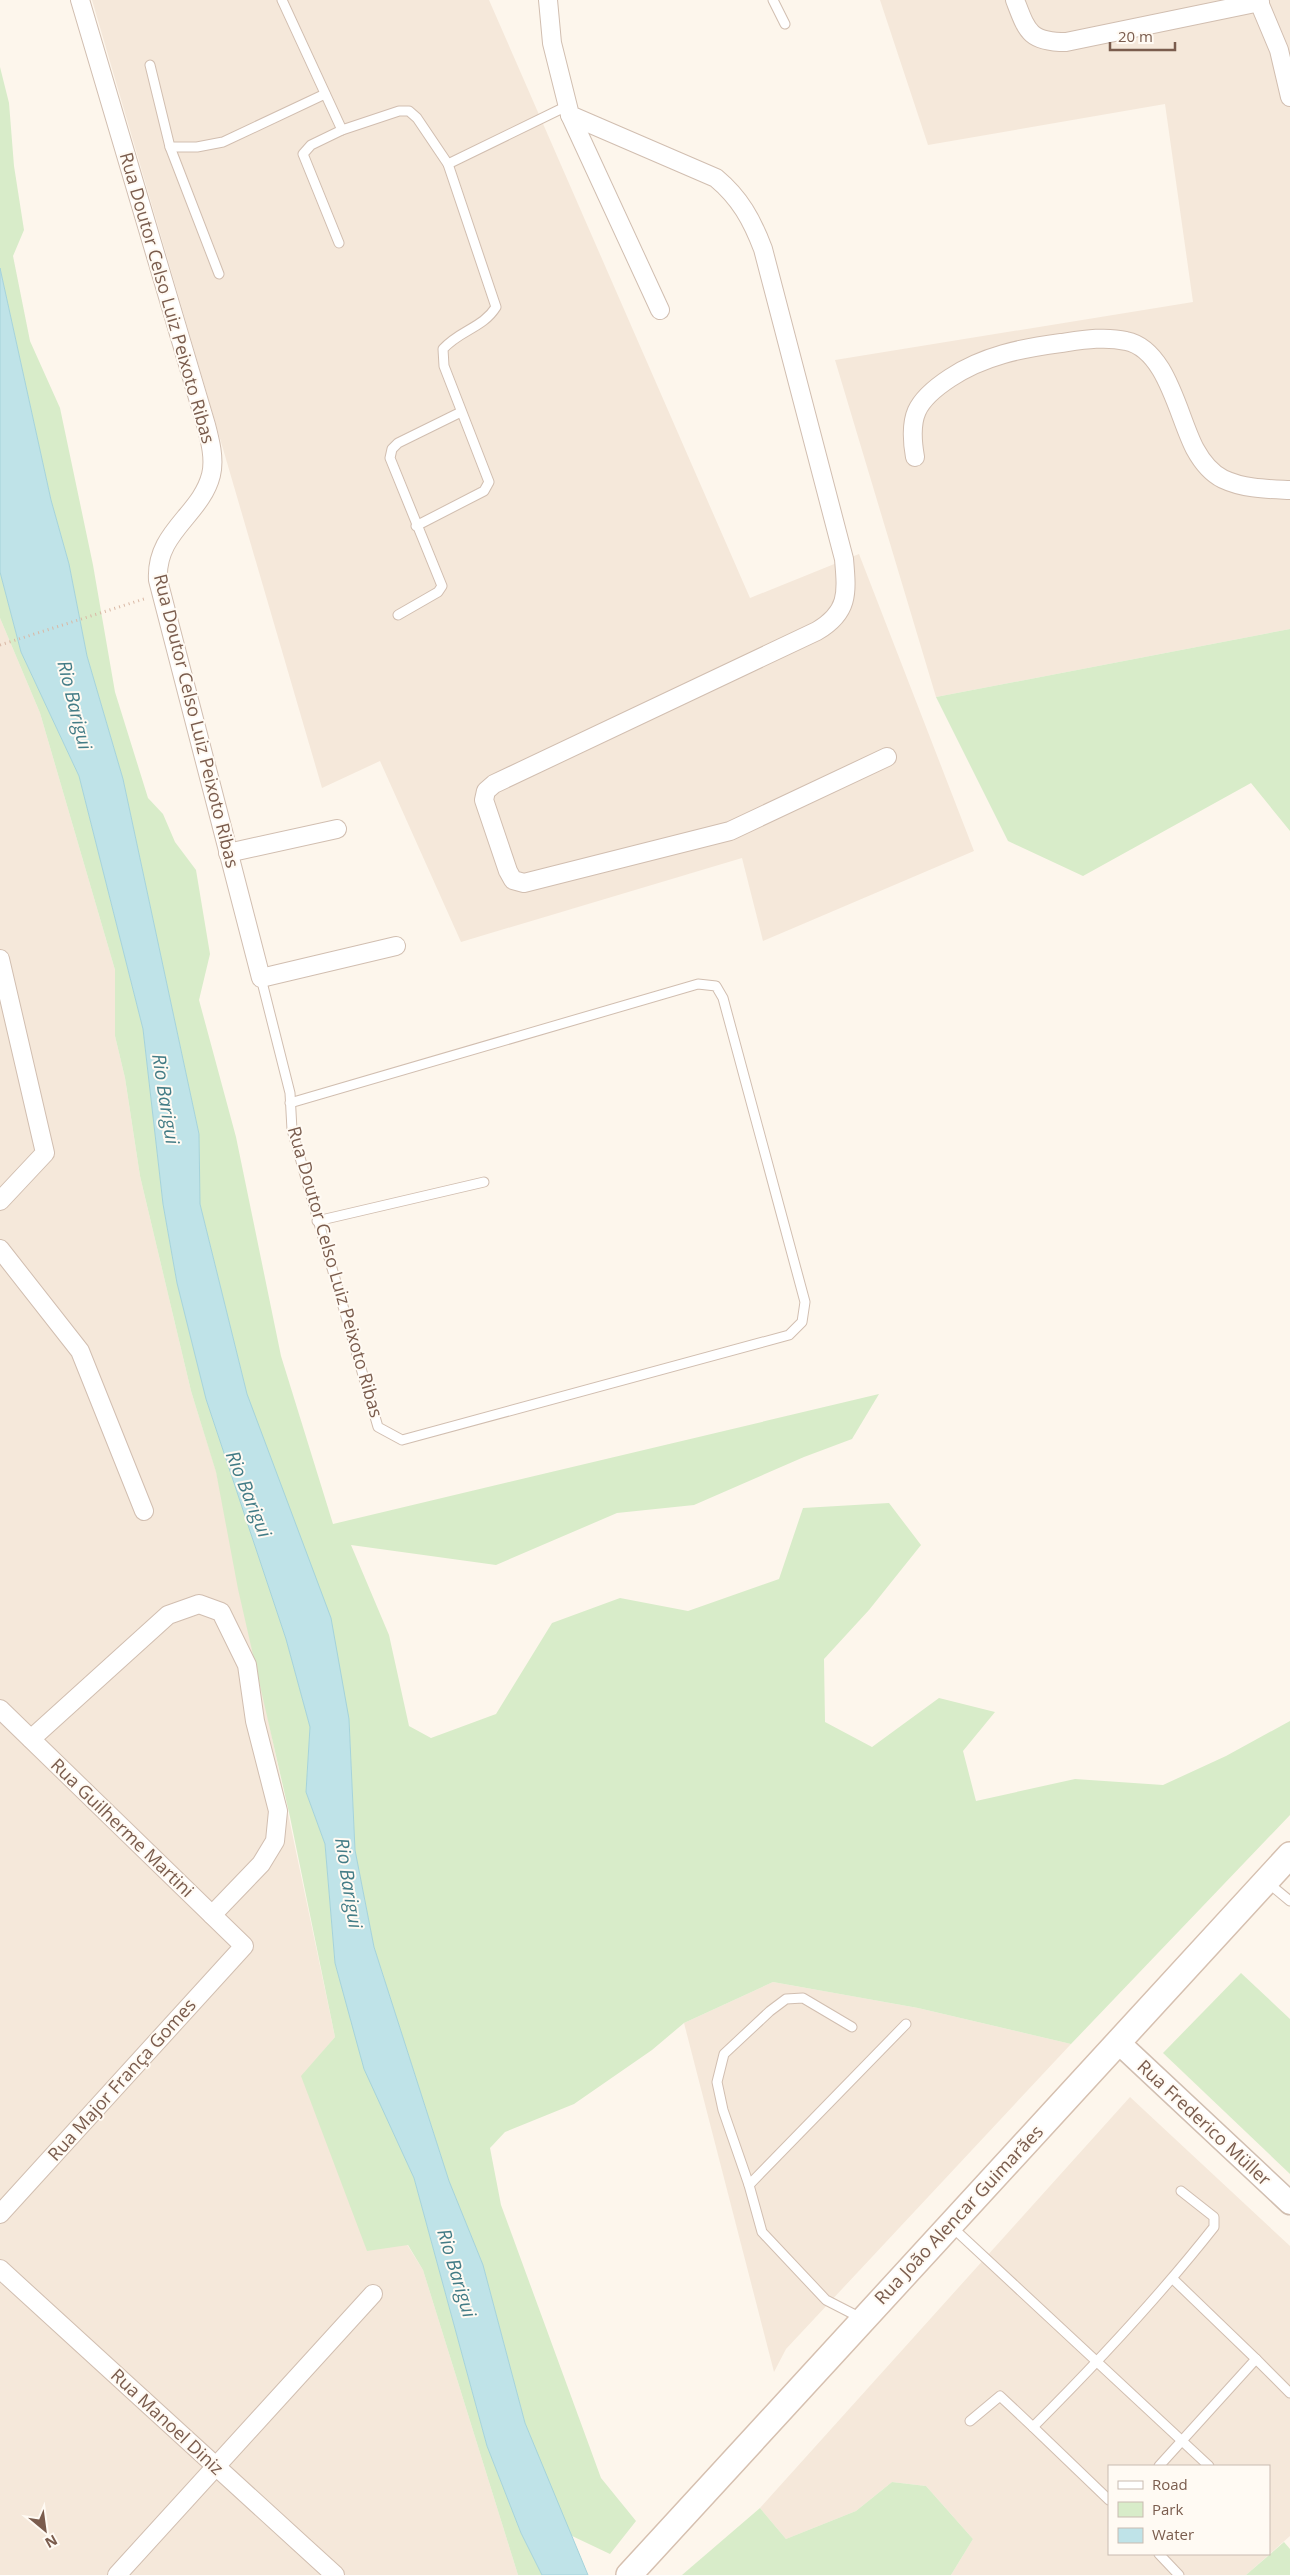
<svg xmlns="http://www.w3.org/2000/svg" width="1290" height="2575" font-family="'Open Sans',sans-serif">
<rect width="100%" height="100%" fill="#fdf6ec"/>
<!-- residential -->
<g fill="#f5e8da" fill-rule="evenodd">
<polygon points="92,0 489,0 750,598 859,554 974,851 763,941 742,858 461,942 380,761 322,788"/>
<polygon points="880,0 1290,0 1290,629 936,697 835,360 1193,302 1165,104 928,145"/>
<polygon points="0,618 40,713 115,970 115,1036 125,1078 140,1176 191,1391 216,1471 335,2037 302,2076 423,2270 518,2575 0,2575"/>
<polygon points="773,1982 918,2008 1071,2044 786,2349 774,2372 684,2023"/>
<path d="M1130 2097 1290 2246V2536L1246 2575H951L973 2539 926 2486 892 2482 856 2511 786 2539 760 2508ZM1109 2466H1269V2554H1109Z"/>
</g>
<!-- green -->
<g fill="#d8ecc9">
<polygon points="0,67 9,103 14,166 24,230 13,256 30,341 60,408 93,565 115,692 148,798 163,814 175,842 196,870 210,954 199,1000 236,1137 281,1356 333,1524 879,1394 852,1439 804,1457 694,1505 617,1513 496,1565 351,1545 389,1635 409,1726 431,1738 496,1714 552,1623 620,1598 688,1611 779,1579 803,1508 889,1503 921,1545 869,1610 824,1659 825,1722 872,1747 939,1698 995,1712 963,1751 976,1801 1075,1779 1163,1785 1226,1756 1290,1721 1290,1815 1071,2044 918,2008 773,1982 684,2023 652,2050 574,2104 505,2132 490,2148 501,2205 601,2478 636,2521 610,2554 570,2535 525,2423 483,2265 449,2181 374,1947 355,1850 349,1719 247,1394 200,1204 199,1134 123,779 87,656 69,564 51,500 0,268"/>
<polygon points="0,572 21,652 79,776 143,1029 163,1204 177,1283 206,1399 286,1639 310,1727 306,1792 325,1844 335,1963 364,2068 414,2178 487,2446 521,2533 542,2575 518,2575 423,2270 408,2245 367,2251 301,2076 335,2037 290,1817 238,1589 216,1472 191,1391 140,1176 125,1078 115,1036 115,970 40,713 0,618"/>
<polygon points="1290,629 1290,831 1251,783 1083,876 1008,841 936,697"/>
<polygon points="1241,1973 1290,2019 1290,2174 1163,2053"/>
<polygon points="892,2482 926,2486 973,2539 951,2575 682,2575 760,2508 786,2539 856,2511"/>
<polygon points="1284,2542 1290,2549 1290,2575 1246,2575"/>
</g>
<!-- water -->
<polygon fill="#bfe3e8" stroke="#a5d3da" points="0,268 51,500 69,564 87,656 123,779 199,1134 200,1204 247,1394 331,1618 349,1719 355,1850 374,1947 449,2181 483,2265 525,2423 588,2575 542,2575 521,2533 487,2446 414,2178 364,2069 335,1963 325,1844 306,1792 310,1727 286,1639 206,1399 177,1283 163,1204 143,1029 79,776 21,652 0,572"/>
<g fill="none" stroke-linecap="round" stroke-linejoin="round">
<defs>
<g id="service">
<polyline points="282,0 342,130"/>
<polyline points="773,0 785,24"/>
<polyline points="150,65 170,147 197,147 223,142 325,94"/>
<polyline points="170,147 219,274"/>
<polyline points="448,164 567,106"/>
<path d="M339 243 303 154 311 145 342 130 399 111H409L417 118 448 164 496 307C483 328 460 330 443 349L444 366 489 482 484 491 416 526"/>
<polyline points="398,615 438,592 442,586 390,458 392,449 398,443 461,412"/>
<polyline points="261,978 290,1093 292,1130 378,1427 402,1440 789,1335 802,1322 805,1302 723,998 716,986 698,984 290,1103"/>
<polyline points="317,1221 484,1182"/>
<polyline points="1267,1882 1290,1901"/>
<polyline points="852,2027 803,1998 786,1999 770,2011 724,2054 717,2082 723,2110 749,2185 762,2232 826,2300 863,2319"/>
<polyline points="749,2185 906,2024"/>
<polyline points="952,2227 1209,2466"/>
<polyline points="1256,2359 1290,2393"/>
<path d="M970 2421 1000 2396 1033 2427C1097 2363 1158 2298 1214 2227V2217L1181 2191"/>
<polyline points="1033,2427 1109,2500"/>
<polyline points="1159,2466 1256,2359 1173,2279"/>
<polyline points="1159,2554 1179,2575"/>
</g>
<g id="minor">
<path d="M80 0 206 425C210 440 215 459 211 475 201 515 155 532 158 580L261 978 396 946"/>
<path d="M548 0 552 43 570 115 716 178C740 198 752 220 763 249L844 559C847 593 849 612 817 631L494 784 486 791 484 800 508 871 513 880 524 883 730 831 887 757"/>
<path d="M1015 0C1027 31 1029 42 1066 42L1260 2"/>
<polyline points="1258,0 1279,50 1290,97"/>
<polyline points="570,115 660,310"/>
<path d="M915 457C908 417 915 401 950 378 983 356 1022 348 1061 343 1082 340 1105 336 1126 341 1167 349 1178 417 1195 449 1201 460 1211 473 1223 479 1244 489 1268 489 1290 490"/>
<polyline points="228,853 337,829"/>
<polyline points="0,959 45,1153 0,1201"/>
<polyline points="0,1249 80,1351 144,1511"/>
<polyline points="0,1709 244,1946 0,2214"/>
<polyline points="31,1739 168,1615 199,1604 221,1612 247,1665 255,1721 278,1811 275,1841 261,1864 212,1915"/>
<polyline points="0,2269 335,2575"/>
<polyline points="117,2575 373,2294"/>
</g>
<polyline id="tertiary" points="1118,2042 1290,2203"/>
<polyline id="secondary" points="629,2575 1290,1855"/>
</defs>
<!-- service casing -->
<use href="#service" stroke="#d1beb0" stroke-width="11"/>
<!-- minor casing -->
<use href="#minor" stroke="#d1beb0" stroke-width="20"/>
<!-- tertiary casing -->
<use href="#tertiary" stroke="#d1beb0" stroke-width="25"/>
<!-- secondary casing -->
<use href="#secondary" stroke="#d6c0b0" stroke-width="28"/>
<!-- path -->
<polyline stroke="#d9b8a5" stroke-width="3" stroke-dasharray="1 4" stroke-linecap="butt" points="0,645 144,599"/>
<!-- service -->
<use href="#service" stroke="#fff" stroke-width="9"/>
<!-- minor -->
<use href="#minor" stroke="#fff" stroke-width="18"/>
<!-- tertiary -->
<use href="#tertiary" stroke="#fff" stroke-width="22"/>
<!-- secondary -->
<use href="#secondary" stroke="#fff" stroke-width="25"/>
</g>
<g text-anchor="middle" stroke-width="4" stroke-linejoin="round" paint-order="stroke">
<!-- street labels -->
<g font-size="18" fill="#7a5c4d" stroke="#fffaf3">
<text transform="translate(167 298) rotate(74)" y="6">Rua Doutor Celso Luiz Peixoto Ribas</text>
<text transform="translate(196 721) rotate(76)" y="6">Rua Doutor Celso Luiz Peixoto Ribas</text>
<text transform="translate(335 1272) rotate(74)" y="6">Rua Doutor Celso Luiz Peixoto Ribas</text>
<text transform="translate(122 1828) rotate(44)" y="6">Rua Guilherme Martini</text>
<text transform="translate(122 2080) rotate(-48)" y="6">Rua Major França Gomes</text>
<text transform="translate(1204 2123) rotate(43)" y="6">Rua Frederico Müller</text>
<text transform="translate(959 2215) rotate(-47)" y="6">Rua João Alencar Guimarães</text>
<text transform="translate(167 2422) rotate(43)" y="6">Rua Manoel Diniz</text>
</g>
<!-- water labels -->
<g font-size="19" font-style="italic" fill="#437c86" stroke="#fffaf3">
<text transform="translate(75 705) rotate(76)" y="7">Rio Barigui</text>
<text transform="translate(166 1099) rotate(81)" y="7">Rio Barigui</text>
<text transform="translate(249 1494) rotate(68)" y="7">Rio Barigui</text>
<text transform="translate(349 1883) rotate(81)" y="7">Rio Barigui</text>
<text transform="translate(457 2273) rotate(73)" y="7">Rio Barigui</text>
</g>
</g>
<!-- legend -->
<rect x="1108" y="2465" width="162" height="90" fill="#fffaf3" stroke="#cabbb1"/>
<rect x="1118" y="2481" width="25" height="8" fill="#ffffff" stroke="#cabbb1"/>
<text x="1152" y="2490" font-size="15" fill="#7a5c4d">Road</text>
<rect x="1118" y="2502" width="25" height="15" fill="#d8ecc9" stroke="#cabbb1"/>
<text x="1152" y="2515" font-size="15" fill="#7a5c4d">Park</text>
<rect x="1118" y="2528" width="25" height="15" fill="#bfe3e8" stroke="#cabbb1"/>
<text x="1152" y="2540" font-size="15" fill="#7a5c4d">Water</text>
<!-- north arrow -->
<g transform="translate(45 2530) rotate(151)" stroke="#fffaf3" stroke-width="4" paint-order="stroke">
<path d="M0-4L9 19L0 12L-9 19Z" fill="#7a5c4d"/>
<text y="-8" font-size="14" font-weight="bold" text-anchor="middle" fill="#7a5c4d">N</text>
</g>
<!-- scale -->
<path d="M1110 42v8h65v-8" fill="none" stroke="#7a5c4d" stroke-width="2.5"/>
<text x="1118" y="42" font-size="15" fill="#7a5c4d" stroke="#fffaf3" stroke-width="4" paint-order="stroke">20 m</text>
</svg>
